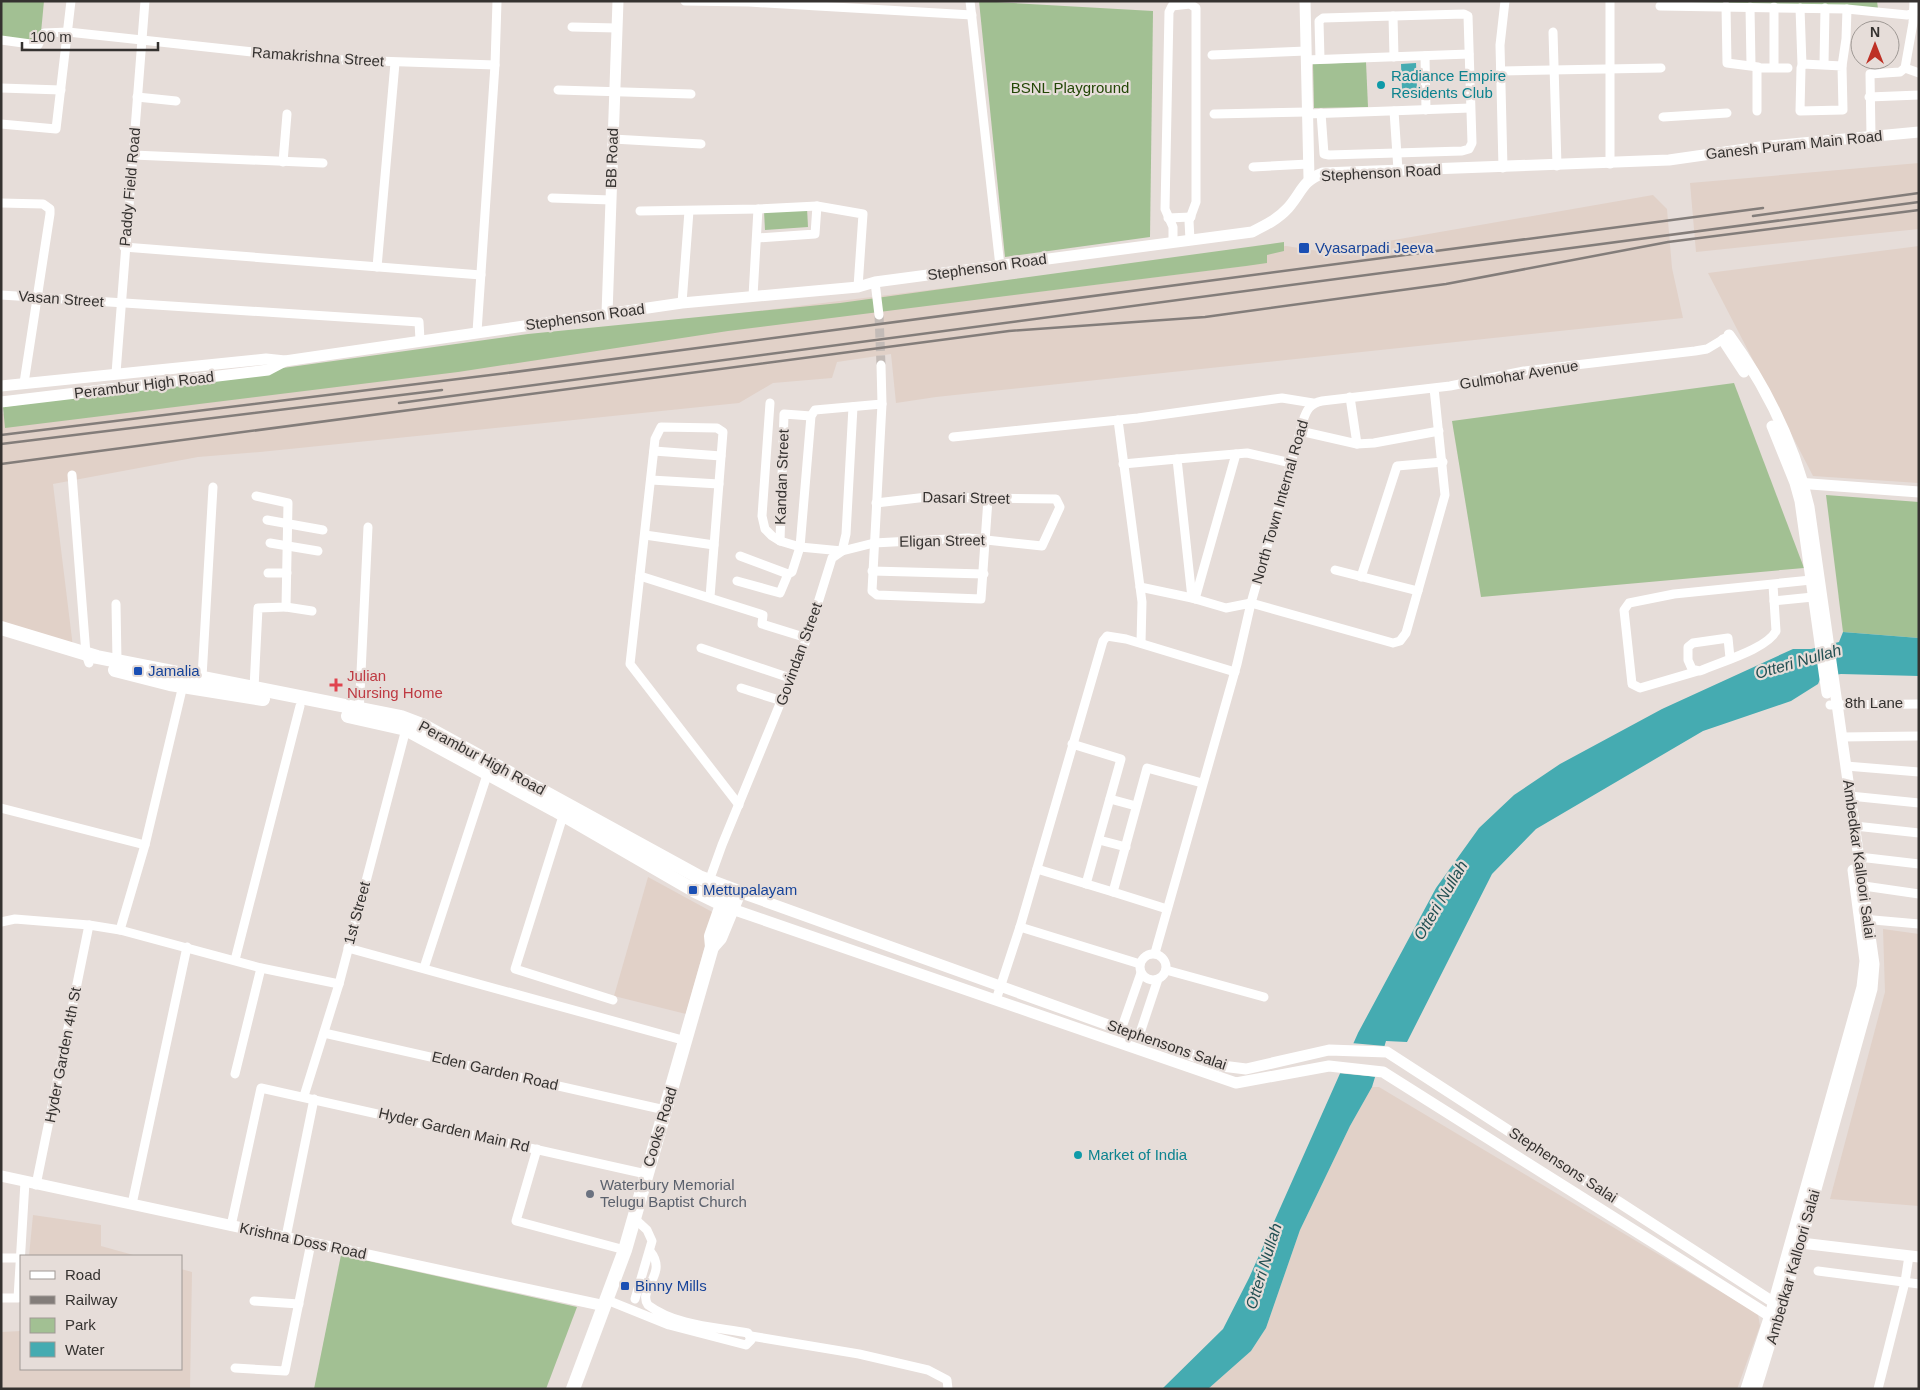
<svg xmlns="http://www.w3.org/2000/svg" width="1920" height="1390" font-family="Helvetica,sans-serif">
<rect width="100%" height="100%" fill="#e6ddd9"/>
<!-- built -->
<g fill="#e1d1c8">
<polygon points="1919,163 1919,229 1696,252 1690,183"/>
<polygon points="1653,195 1667,209 1672,268 1683,318 936,397 896,403 891,354 837,362 832,378 773,383 739,403 260,452 198,457 53,484 73,647 1,622 1,414 99,398 635,326 1286,246 1325,252"/>
<polygon points="1919,246 1919,483 1813,476 1708,273"/>
<polygon points="648,877 714,913 686,1014 614,996"/>
<polygon points="1883,929 1919,934 1919,1206 1830,1199 1885,992"/>
<polygon points="1372,1087 1379,1087 1758,1314 1760,1326 1737,1389 1208,1389 1251,1351 1266,1328 1300,1230 1350,1126"/>
<polygon points="33,1215 101,1225 101,1246 137,1256 29,1256"/>
<polygon points="181,1269 192,1272 190,1389 1,1389 1,1332 21,1331 21,1369 181,1369"/>
</g>
<!-- green -->
<g fill="#a2c093">
<polygon points="1,1 44,1 40,43 1,40"/>
<polygon points="979,1 1153,11 1150,237 1005,257"/>
<polygon points="1678,1 1877,1 1878,9 1678,3"/>
<polygon points="1366,62 1368,107 1314,108 1313,64"/>
<polygon points="807,208 808,227 765,230 764,211"/>
<polygon points="1284,242 1284,251 1267,255 1267,263 1246,266 728,331 458,372 5,428 3,407 528,334 840,303"/>
<polygon points="1734,383 1804,568 1481,597 1452,421"/>
<polygon points="1826,495 1919,502 1919,638 1843,632"/>
<polygon points="341,1255 577,1307 546,1389 314,1389"/>
</g>
<!-- water -->
<g fill="#45abb1">
<polygon points="1416,63 1417,89 1402,90 1401,64"/>
<polygon points="1843,632 1919,638 1919,676 1841,674 1821,677 1818,684 1791,701 1703,731 1536,829 1492,874 1407,1042 1386,1041 1372,1087 1350,1126 1300,1230 1266,1328 1251,1351 1208,1389 1162,1389 1223,1329 1249,1278 1358,1033 1436,888 1479,828 1514,795 1560,764 1662,709 1793,649 1811,649 1839,642"/>
</g>
<!-- pier -->
<polygon fill="#e6ddd9" points="1351,1043 1385,1046 1378,1077 1337,1073"/>
<g fill="none" stroke-linecap="round" stroke-linejoin="round">
<!-- street-tunnel -->
<polyline stroke="#c3bbb7" stroke-width="9" stroke-dasharray="9 4.5" stroke-linecap="butt" points="879,315 881,365"/>
<!-- street -->
<g stroke="#fff" stroke-width="9">
<polyline points="685,1 749,2 972,15"/>
<polyline points="970,1 1000,266"/>
<polyline points="1660,6 1847,9 1907,15 1914,13"/>
<polyline points="1726,6 1727,63 1758,67"/>
<polyline points="1750,7 1751,65"/>
<polyline points="1774,7 1774,67"/>
<polyline points="1800,8 1802,65"/>
<polyline points="1393,16 1394,57"/>
<polyline points="572,27 617,28"/>
<polyline points="1553,32 1557,166"/>
<polyline points="1,40 38,45 44,33 68,32 317,59 495,65"/>
<polyline points="1212,55 1306,51"/>
<polyline points="1425,56 1426,110"/>
<polyline points="1320,59 1319,21 1323,18 1464,14 1468,16 1472,143 1469,149 1462,151 1329,155 1324,154 1321,113"/>
<polyline points="1306,60 1469,54"/>
<polygon points="1803,64 1842,66 1843,110 1800,111 1801,68"/>
<polyline points="1824,64 1825,8"/>
<polyline points="1842,66 1846,39 1847,9"/>
<polyline points="1905,68 1913,23 1914,1"/>
<polyline points="1905,68 1919,73"/>
<polyline points="1502,71 1661,68"/>
<polyline points="1,88 61,90"/>
<polyline points="558,90 691,94"/>
<polyline points="137,97 176,101"/>
<polyline points="1869,97 1919,95"/>
<polyline points="1394,111 1398,170"/>
<polyline points="1757,111 1757,68 1788,68"/>
<polyline points="1214,114 1307,112"/>
<polyline points="1307,114 1470,108"/>
<polyline points="1663,117 1727,113"/>
<polyline points="1,124 56,129 71,1"/>
<polyline points="1871,136 1870,74 1900,72 1905,68"/>
<polyline points="613,139 701,144"/>
<polyline points="133,155 323,163"/>
<polyline points="283,162 287,114"/>
<polyline points="1610,164 1610,1"/>
<polyline points="1253,167 1308,164"/>
<polyline points="1503,168 1500,45 1505,1"/>
<polyline points="552,198 611,200"/>
<polyline points="1,203 43,204 50,209 50,214 24,383"/>
<polyline points="640,211 758,209 817,206 863,214 858,287"/>
<polyline points="1168,218 1191,217"/>
<polyline points="757,238 815,234 817,206"/>
<polyline points="1173,241 1173,227 1165,209 1169,12 1172,6 1190,4 1196,8 1196,202 1189,221 1190,240"/>
<polyline points="124,247 481,275"/>
<polyline points="377,267 395,63"/>
<polyline points="875,282 879,315"/>
<polyline points="1,295 419,322 420,340"/>
<polyline points="753,296 758,209"/>
<polyline points="682,303 689,211"/>
<polyline points="477,332 495,65 497,1"/>
<polyline points="881,365 882,404 872,591 877,595 981,599 988,499"/>
<polyline points="116,373 145,1"/>
<path d="M1434 388 1445 495 1406 633 1400 641 1393 643 1251 603 1303 421C1306 411 1310 403 1322 401L1450 386 1524 371 1695 351 1707 349 1727 337"/>
<polyline points="1350,397 1357,444"/>
<polyline points="770,403 762,516 765,529 772,536 780,541 800,547 842,551 874,543 968,538 1042,546 1060,507 1056,499 927,497 876,503"/>
<polyline points="1118,420 1142,602 1141,643"/>
<polyline points="1300,431 1357,444 1374,443 1439,431"/>
<polyline points="953,437 1138,418 1282,398 1313,403"/>
<polyline points="654,451 721,456"/>
<polyline points="1123,464 1177,459"/>
<polyline points="72,475 86,654 89,663"/>
<polyline points="651,480 719,484"/>
<polyline points="267,520 323,530"/>
<polyline points="645,535 714,545"/>
<polyline points="780,541 784,414 811,416"/>
<polyline points="270,543 318,551"/>
<polyline points="740,556 788,574"/>
<polyline points="1335,570 1418,591"/>
<polyline points="872,571 984,574"/>
<polyline points="268,573 287,573"/>
<polyline points="640,576 763,615 762,624 807,638"/>
<polyline points="1361,577 1397,466 1443,462"/>
<polyline points="737,581 780,593 788,574 792,572 800,547 811,416 815,410 882,404"/>
<polyline points="1140,587 1192,598"/>
<polyline points="710,597 723,432 717,428 661,427 655,439 630,664 739,805"/>
<polyline points="1195,599 1236,454"/>
<polyline points="1774,601 1813,597"/>
<polyline points="116,604 117,661"/>
<polyline points="286,607 312,611"/>
<polyline points="701,648 790,678"/>
<path d="M1730 658 1728 638 1693 643 1688 647V660L1692 669 1700 671C1720 662 1767 649 1776 631L1773 585"/>
<polyline points="1698,671 1640,688 1632,684 1624,610 1629,603 1674,594 1811,580"/>
<polyline points="202,677 213,487"/>
<polyline points="254,688 258,608 286,607 288,503 256,496"/>
<polyline points="741,688 782,701"/>
<polyline points="1830,705 1919,704"/>
<polyline points="359,714 368,527"/>
<polyline points="1842,737 1919,736"/>
<polyline points="1072,744 1121,759 1086,884"/>
<polyline points="1846,766 1919,772"/>
<polyline points="1850,796 1919,803"/>
<polyline points="1110,799 1136,806"/>
<polyline points="1,808 145,845"/>
<polyline points="563,816 515,969 613,1000"/>
<polyline points="1855,826 1919,833"/>
<polyline points="1099,840 1126,847"/>
<polyline points="1859,857 1919,864"/>
<polyline points="1037,869 1113,892"/>
<polyline points="1864,886 1919,894"/>
<polyline points="704,895 722,845 807,638 832,558 842,551 846,534 853,407"/>
<polyline points="1167,909 1113,892 1147,768 1202,783"/>
<polyline points="1862,919 1919,924"/>
<polyline points="1,922 15,919 89,925 120,930 261,968 339,984"/>
<polyline points="1020,927 1140,964"/>
<polyline points="120,930 145,845 184,681"/>
<polyline points="348,948 686,1041"/>
<polyline points="1155,953 1237,664 1251,603 1226,608 1192,598 1177,459 1247,453 1291,463"/>
<circle cx="1153" cy="967" r="13"/>
<polyline points="235,960 300,706"/>
<polyline points="424,968 489,769"/>
<polyline points="1166,970 1264,997"/>
<polyline points="996,1000 1020,927 1103,641 1107,636 1126,639 1235,672"/>
<polyline points="1121,1030 1141,973"/>
<polyline points="324,1033 665,1110"/>
<polyline points="1139,1036 1158,979"/>
<polyline points="235,1074 261,968"/>
<polyline points="304,1096 339,984 406,729"/>
<polyline points="537,1149 516,1221 625,1250"/>
<polyline points="36,1185 89,925"/>
<polyline points="132,1204 187,947"/>
<polyline points="634,1218 647,1230 652,1241 635,1299"/>
<polyline points="231,1226 261,1088 646,1174"/>
<polyline points="286,1237 314,1099"/>
<polyline points="1,1258 21,1258"/>
<polyline points="1818,1271 1919,1284"/>
<polyline points="1,1298 18,1298 25,1182"/>
<path d="M607 1300 669 1325 746 1345 751 1340 748 1333C716 1327 676 1326 648 1305 637 1289 669 1274 650 1251"/>
<polyline points="254,1301 299,1304"/>
<polyline points="751,1336 859,1354 928,1370 947,1380 948,1389"/>
<polyline points="235,1368 285,1371 311,1243"/>
<polyline points="1878,1389 1905,1282 1909,1256"/>
</g>
<!-- secondary -->
<g stroke="#fff" stroke-width="11">
<polyline points="1305,1 1309,178"/>
<polyline points="607,314 618,1"/>
<path d="M1729 335C1766 386 1795 446 1809 507L1874 964 1872 989 1801 1243 1756 1389"/>
<polyline points="1723,340 1744,372"/>
<path d="M1 386 266 359 285 361 682 303 858 287 875 282 1252 232C1266 225 1278 219 1288 208 1302 192 1302 181 1323 173L1669 160 1760 147 1919 132"/>
<polyline points="1,402 268,370 285,361"/>
<polyline points="1772,426 1795,483 1800,501 1827,693"/>
<polyline points="1797,483 1919,492"/>
<polyline points="739,892 1222,1066 1246,1069 1329,1050 1387,1052 1773,1302 1782,1304"/>
<polyline points="732,909 1236,1083 1329,1066 1383,1072 1778,1321"/>
<polyline points="1,1176 605,1306"/>
<polyline points="1794,1240 1801,1243 1919,1257"/>
<polyline points="1746,1389 1770,1315 1862,987 1865,961 1853,870"/>
</g>
<!-- primary -->
<g stroke="#fff" stroke-width="14">
<polyline points="1,628 97,657 401,717 422,725 699,877 739,892 720,938 712,947"/>
<polyline points="115,670 170,684 263,699"/>
<polyline points="348,716 406,729 555,810 695,891 732,909"/>
<polyline points="573,1389 625,1250 712,947 711,936 725,896"/>
</g>
<!-- rail -->
<g stroke="#837d7a" stroke-width="2.5">
<polyline points="1753,216 1919,193"/>
<polyline points="399,403 1919,202"/>
<polyline points="1,435 507,373 1763,208"/>
<polyline points="1,444 442,390"/>
<polyline points="1,464 1009,331 1205,317 1446,284 1668,242 1919,210"/>
</g>
</g>
<!-- markers -->
<g fill="#0f9aa8" stroke="#e6ddd9" stroke-width="2">
<circle cx="1381" cy="85" r="5"/>
<circle cx="1078" cy="1155" r="5"/>
</g>
<g fill="#1a4fb4" stroke="#e6ddd9" stroke-width="2">
<rect x="1298" y="242" width="12" height="12" rx="2.5"/>
<rect x="133" y="666" width="10" height="10" rx="2.5"/>
<rect x="688" y="885" width="10" height="10" rx="2.5"/>
<rect x="620" y="1281" width="10" height="10" rx="2.5"/>
</g>
<path fill="#e0444e" stroke="#e6ddd9" stroke-width="2" d="M333.5 677.5h5v5h5v5h-5v5h-5v-5h-5v-5h5z"/>
<circle fill="#6b7280" stroke="#e6ddd9" stroke-width="2" cx="590" cy="1194" r="5"/>
<g text-anchor="middle" stroke-width="4.5" stroke-linejoin="round" paint-order="stroke">
<!-- street labels -->
<g font-size="15" fill="#353230" stroke="#e6ddd9">
<text transform="translate(318 57) rotate(4)" y="5">Ramakrishna Street</text>
<text transform="translate(1794 145) rotate(-6)" y="5">Ganesh Puram Main Road</text>
<text transform="translate(612 158) rotate(-88)" y="5">BB Road</text>
<text transform="translate(1381 173) rotate(-3)" y="5">Stephenson Road</text>
<text transform="translate(130 187) rotate(-85)" y="5">Paddy Field Road</text>
<text transform="translate(987 267) rotate(-8)" y="5">Stephenson Road</text>
<text transform="translate(61 299) rotate(4)" y="5">Vasan Street</text>
<text transform="translate(585 317) rotate(-8)" y="5">Stephenson Road</text>
<text transform="translate(1519 375) rotate(-9)" y="5">Gulmohar Avenue</text>
<text transform="translate(144 385) rotate(-7)" y="5">Perambur High Road</text>
<text transform="translate(782 477) rotate(-88)" y="5">Kandan Street</text>
<text transform="translate(966 498) rotate(1)" y="5">Dasari Street</text>
<text transform="translate(1280 502) rotate(-74)" y="5">North Town Internal Road</text>
<text transform="translate(942 541) rotate(-1)" y="5">Eligan Street</text>
<text transform="translate(799 654) rotate(-70)" y="5">Govindan Street</text>
<text x="1874" y="708">8th Lane</text>
<text transform="translate(482 758) rotate(28)" y="5">Perambur High Road</text>
<text transform="translate(1859 859) rotate(82)" y="5">Ambedkar Kalloori Salai</text>
<text transform="translate(357 913) rotate(-75)" y="5">1st Street</text>
<text transform="translate(1167 1045) rotate(19)" y="5">Stephensons Salai</text>
<text transform="translate(63 1055) rotate(-79)" y="5">Hyder Garden 4th St</text>
<text transform="translate(495 1071) rotate(13)" y="5">Eden Garden Road</text>
<text transform="translate(660 1127) rotate(-73)" y="5">Cooks Road</text>
<text transform="translate(454 1130) rotate(13)" y="5">Hyder Garden Main Rd</text>
<text transform="translate(1563 1165) rotate(33)" y="5">Stephensons Salai</text>
<text transform="translate(303 1241) rotate(12)" y="5">Krishna Doss Road</text>
<text transform="translate(1793 1267) rotate(-74)" y="5">Ambedkar Kalloori Salai</text>
</g>
<!-- culture labels -->
<g font-size="15" fill="#0d838f" stroke="#e6ddd9" text-anchor="start">
<text x="1391" y="81">Radiance Empire<tspan x="1391" dy="17">Residents Club</tspan></text>
<text x="1088" y="1160">Market of India</text>
</g>
<!-- park labels -->
<g font-size="15" fill="#234706" stroke="#e6ddd9">
<text x="1070" y="93">BSNL Playground</text>
</g>
<!-- transit labels -->
<g font-size="15" fill="#164399" stroke="#e6ddd9" text-anchor="start">
<text x="1315" y="253">Vyasarpadi Jeeva</text>
<text x="148" y="676">Jamalia</text>
<text x="703" y="895">Mettupalayam</text>
<text x="635" y="1291">Binny Mills</text>
</g>
<!-- health labels -->
<g font-size="15" fill="#be3a42" stroke="#e6ddd9" text-anchor="start">
<text x="347" y="681">Julian<tspan x="347" dy="17">Nursing Home</tspan></text>
</g>
<!-- worship labels -->
<g font-size="15" fill="#5b616d" stroke="#e6ddd9" text-anchor="start">
<text x="600" y="1190">Waterbury Memorial<tspan x="600" dy="17">Telugu Baptist Church</tspan></text>
</g>
<!-- water labels -->
<g font-size="16" font-style="italic" fill="#235053" stroke="#e6ddd9">
<text transform="translate(1798 661) rotate(-16)" y="6">Otteri Nullah</text>
<text transform="translate(1440 900) rotate(-59)" y="6">Otteri Nullah</text>
<text transform="translate(1263 1266) rotate(-73)" y="6">Otteri Nullah</text>
</g>
</g>
<!-- border -->
<rect width="1920" height="1390" fill="none" stroke="#353230" stroke-width="5"/>
<!-- legend -->
<rect x="20" y="1255" width="162" height="115" fill="#e6ddd9" stroke="#9f9995"/>
<rect x="30" y="1271" width="25" height="8" fill="#ffffff" stroke="#9f9995"/>
<text x="65" y="1280" font-size="15" fill="#353230">Road</text>
<rect x="30" y="1296" width="25" height="8" fill="#837d7a" stroke="#9f9995"/>
<text x="65" y="1305" font-size="15" fill="#353230">Railway</text>
<rect x="30" y="1318" width="25" height="15" fill="#a2c093" stroke="#9f9995"/>
<text x="65" y="1330" font-size="15" fill="#353230">Park</text>
<rect x="30" y="1342" width="25" height="15" fill="#45abb1" stroke="#9f9995"/>
<text x="65" y="1355" font-size="15" fill="#353230">Water</text>
<!-- north arrow -->
<g transform="translate(1875 45)"><circle r="24" fill="#e6ddd9" stroke="#9f9995"/>
<path d="M0-4L9 19L0 12L-9 19Z" fill="#be3025"/>
<text y="-8" font-size="14" font-weight="bold" text-anchor="middle" fill="#353230">N</text>
</g>
<!-- scale -->
<path d="M22 42v8h136v-8" fill="none" stroke="#353230" stroke-width="2.5"/>
<text x="30" y="42" font-size="15" fill="#353230" stroke="#e6ddd9" stroke-width="4" paint-order="stroke">100 m</text>
</svg>
